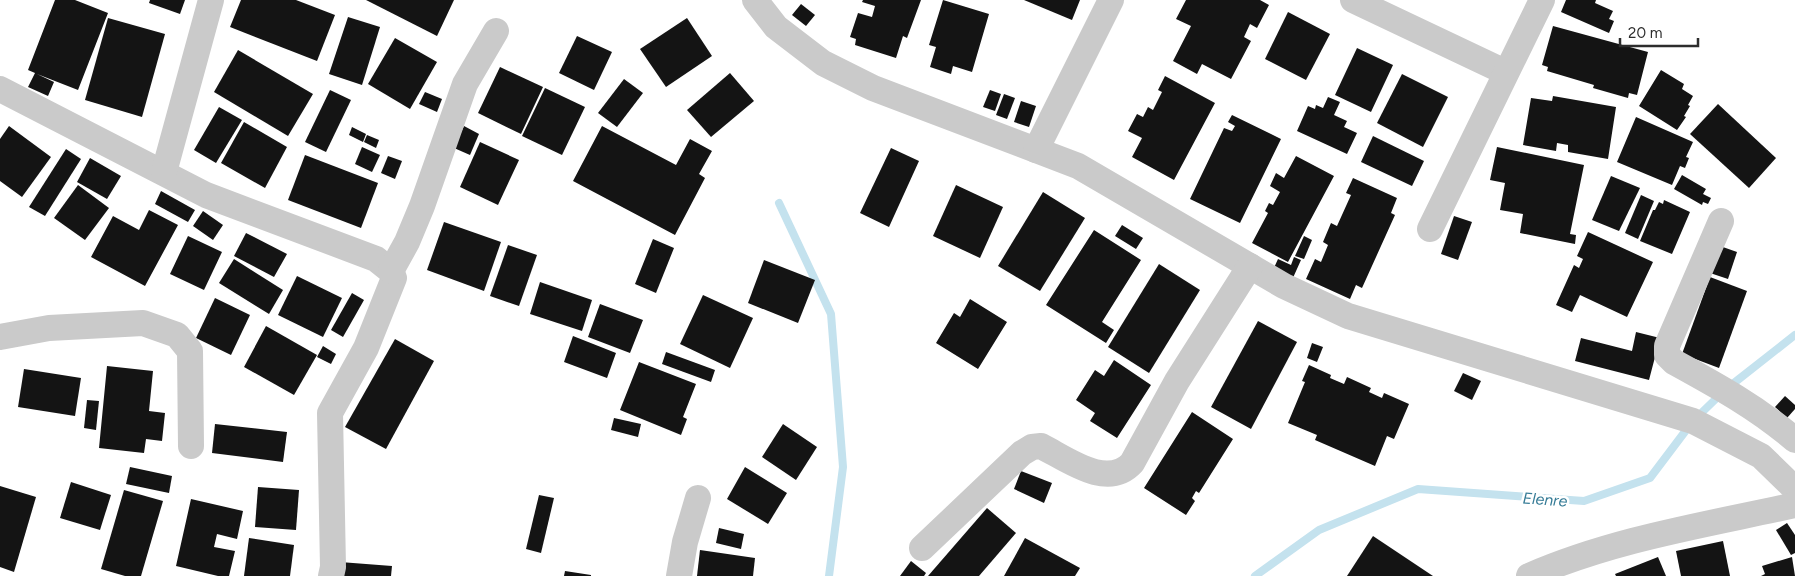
<svg xmlns="http://www.w3.org/2000/svg" width="1795" height="576" font-family="Figtree,sans-serif">
<rect width="100%" height="100%" fill="#fff"/>
<g fill="none" stroke-linecap="round" stroke-linejoin="round">
<!-- stream -->
<g stroke="#c4e2ee" stroke-width="8">
<polyline points="779,203 831,314 843,467 829,576"/>
<polyline points="1255,576 1319,530 1418,489 1584,501 1650,478 1693,421 1725,390 1795,335"/>
</g>
</g>
<!-- building -->
<g fill="#141414">
<polygon points="55,0 75,0 108,13 78,90 37,74 54,82 48,96 28,87 35,73 28,70"/>
<polygon points="150,0 185,0 180,14 149,3"/>
<polygon points="241,0 296,0 335,15 317,61 230,27"/>
<polygon points="366,0 454,0 437,36"/>
<polygon points="863,0 921,0 907,38 903,36 896,58 855,45 856,39 850,37 858,13 872,17 875,6 862,2"/>
<polygon points="943,0 989,14 972,72 953,66 951,74 930,67 936,47 929,45"/>
<polygon points="1024,0 1080,0 1072,20"/>
<polygon points="1186,0 1260,0 1269,5 1257,28 1250,24 1244,37 1251,41 1231,79 1202,64 1197,74 1173,61 1191,26 1176,19"/>
<polygon points="1566,0 1596,0 1595,3 1613,11 1609,19 1614,21 1609,33 1561,12"/>
<polygon points="801,4 815,15 806,26 792,15"/>
<polygon points="1288,12 1330,34 1306,80 1265,59"/>
<polygon points="348,17 380,27 362,85 329,74"/>
<polygon points="108,18 165,34 142,117 85,100"/>
<polygon points="687,18 712,56 666,87 640,49"/>
<polygon points="1553,26 1648,52 1637,95 1629,93 1628,98 1593,88 1594,85 1547,71 1548,67 1542,65"/>
<polygon points="577,36 612,52 594,90 559,73"/>
<polygon points="395,38 437,62 410,109 368,84"/>
<polygon points="1357,48 1393,65 1371,112 1335,95"/>
<polygon points="238,50 313,94 288,136 214,92"/>
<polygon points="500,67 543,87 521,134 478,113"/>
<polygon points="1661,70 1684,84 1682,89 1693,96 1688,105 1690,106 1684,116 1686,117 1677,130 1639,106"/>
<polygon points="730,73 754,101 711,137 687,110"/>
<polygon points="1402,74 1448,97 1423,147 1377,123"/>
<polygon points="1165,76 1215,103 1174,180 1132,157 1142,138 1128,131 1137,114 1143,117 1148,107 1153,110 1162,92 1158,90"/>
<polygon points="624,79 643,93 617,127 598,113"/>
<polygon points="545,88 585,107 562,155 522,136"/>
<polygon points="330,90 351,100 326,152 305,142"/>
<polygon points="990,90 1001,94 995,111 983,107"/>
<polygon points="425,92 442,99 437,112 419,104"/>
<polygon points="1004,94 1015,98 1007,119 996,115"/>
<polygon points="1553,96 1616,107 1608,159 1568,152 1568,145 1557,143 1556,151 1523,145 1531,98 1552,101"/>
<polygon points="1328,97 1340,102 1334,115 1347,121 1344,127 1357,133 1347,154 1297,131 1308,106 1315,109 1316,105 1323,108"/>
<polygon points="1021,101 1036,106 1029,127 1014,122"/>
<polygon points="1718,104 1776,158 1749,188 1690,134"/>
<polygon points="219,107 242,120 216,163 194,150"/>
<polygon points="1232,115 1281,139 1240,223 1190,199 1224,128 1232,131 1235,126 1228,122"/>
<polygon points="1636,117 1693,142 1686,157 1689,158 1685,168 1680,166 1672,185 1617,162"/>
<polygon points="244,122 287,147 265,188 221,163"/>
<polygon points="9,126 51,157 22,197 0,181 0,139"/>
<polygon points="464,126 479,134 470,155 454,148"/>
<polygon points="602,126 676,165 690,139 712,151 699,174 705,178 675,235 573,181"/>
<polygon points="352,127 366,134 363,142 349,135"/>
<polygon points="367,135 379,140 376,148 364,142"/>
<polygon points="1373,136 1424,161 1412,186 1361,162"/>
<polygon points="480,142 519,160 498,205 460,187"/>
<polygon points="362,147 380,155 372,172 355,164"/>
<polygon points="1497,147 1584,165 1570,234 1576,235 1575,244 1520,233 1523,214 1500,210 1505,183 1490,180"/>
<polygon points="891,148 919,161 889,227 860,213"/>
<polygon points="66,149 81,159 45,216 29,207"/>
<polygon points="305,155 378,183 361,228 288,200"/>
<polygon points="388,156 402,161 395,179 381,173"/>
<polygon points="1296,156 1334,176 1288,262 1252,243 1268,213 1265,211 1269,203 1273,205 1280,192 1270,186 1276,173 1284,178"/>
<polygon points="90,158 121,176 107,199 77,182"/>
<polygon points="1682,175 1706,189 1703,194 1711,198 1708,204 1703,202 1702,205 1674,189"/>
<polygon points="1611,176 1640,188 1619,231 1592,220"/>
<polygon points="1353,178 1397,198 1391,213 1395,215 1362,288 1356,285 1350,299 1306,279 1315,259 1321,262 1328,245 1323,242 1331,223 1337,226 1351,195 1346,193"/>
<polygon points="78,185 109,208 85,240 54,218"/>
<polygon points="956,185 1003,207 980,258 933,236"/>
<polygon points="161,191 195,210 188,222 155,204"/>
<polygon points="1043,192 1085,218 1040,291 998,266"/>
<polygon points="1641,195 1654,201 1638,239 1625,233"/>
<polygon points="1664,200 1690,212 1672,254 1640,241 1653,210 1655,210 1659,202 1663,204"/>
<polygon points="149,210 178,225 145,286 91,257 113,216 139,230"/>
<polygon points="203,211 223,225 213,240 193,226"/>
<polygon points="1454,216 1472,222 1458,260 1441,254"/>
<polygon points="444,222 501,242 484,291 427,270"/>
<polygon points="1122,225 1143,238 1136,249 1115,236"/>
<polygon points="1094,230 1141,260 1102,322 1114,330 1106,343 1046,305"/>
<polygon points="1588,232 1653,262 1627,317 1580,295 1572,312 1556,305 1574,265 1579,268 1583,259 1577,256"/>
<polygon points="246,233 287,254 274,277 234,256"/>
<polygon points="188,236 222,252 204,290 170,274"/>
<polygon points="1304,236 1312,240 1304,259 1295,256"/>
<polygon points="653,239 674,248 656,293 635,284"/>
<polygon points="508,245 537,255 519,306 490,296"/>
<polygon points="1720,246 1737,252 1728,279 1710,273"/>
<polygon points="1294,257 1301,260 1292,280 1273,270 1278,259 1291,265"/>
<polygon points="234,259 283,290 269,314 219,283"/>
<polygon points="764,260 815,280 798,323 748,303"/>
<polygon points="1159,264 1200,290 1149,373 1108,347"/>
<polygon points="297,276 342,298 323,337 278,315"/>
<polygon points="1710,277 1747,291 1719,368 1682,354"/>
<polygon points="540,282 592,300 582,331 530,314"/>
<polygon points="352,293 364,300 343,337 331,330"/>
<polygon points="703,295 753,318 730,368 680,344"/>
<polygon points="215,298 250,315 231,355 196,338"/>
<polygon points="970,299 1007,322 978,369 936,343 954,313 960,317"/>
<polygon points="600,304 643,320 630,353 588,337"/>
<polygon points="1258,321 1297,342 1251,429 1211,407"/>
<polygon points="266,326 317,355 294,395 244,367"/>
<polygon points="1636,332 1660,338 1649,380 1575,361 1581,338 1632,351"/>
<polygon points="573,336 616,353 607,378 564,362"/>
<polygon points="395,339 434,361 386,449 345,427"/>
<polygon points="1312,343 1323,347 1317,362 1307,358"/>
<polygon points="323,346 336,354 331,364 317,357"/>
<polygon points="666,352 715,370 711,382 662,364"/>
<polygon points="1114,360 1151,385 1117,438 1090,421 1095,413 1076,400 1095,370 1104,376"/>
<polygon points="639,362 696,384 683,417 687,419 681,435 620,410"/>
<polygon points="1309,365 1331,375 1330,378 1344,384 1347,377 1371,388 1369,392 1382,398 1384,393 1409,404 1394,439 1387,436 1375,466 1315,440 1317,435 1288,423 1305,382 1302,381"/>
<polygon points="107,366 153,371 149,411 165,413 162,441 146,439 144,453 99,448"/>
<polygon points="24,369 81,378 75,416 18,407"/>
<polygon points="1463,373 1481,381 1472,400 1454,391"/>
<polygon points="1785,396 1795,405 1795,409 1787,418 1775,407"/>
<polygon points="87,400 99,401 96,430 84,428"/>
<polygon points="1192,412 1233,439 1199,493 1196,491 1192,498 1195,501 1186,515 1144,488"/>
<polygon points="614,418 641,424 638,437 611,430"/>
<polygon points="215,424 287,432 283,462 212,453"/>
<polygon points="783,424 817,447 796,480 762,457"/>
<polygon points="130,467 172,476 169,493 126,484"/>
<polygon points="745,467 787,493 768,524 727,499"/>
<polygon points="1021,471 1052,483 1044,503 1014,489"/>
<polygon points="71,482 111,495 100,530 60,518"/>
<polygon points="0,486 36,497 14,572 0,567"/>
<polygon points="258,487 299,490 296,530 255,527"/>
<polygon points="124,490 163,501 141,576 125,576 101,569"/>
<polygon points="539,495 554,498 541,553 526,549"/>
<polygon points="191,499 243,511 237,539 217,534 214,547 235,551 229,576 218,576 176,566"/>
<polygon points="987,508 1016,533 979,576 928,576"/>
<polygon points="1787,523 1795,535 1795,553 1791,555 1776,530"/>
<polygon points="719,528 744,534 741,549 716,543"/>
<polygon points="1373,536 1433,576 1347,576"/>
<polygon points="249,538 294,545 290,576 244,576"/>
<polygon points="1025,538 1080,568 1075,576 1004,576"/>
<polygon points="1723,541 1730,576 1681,576 1676,551"/>
<polygon points="700,550 755,558 753,576 697,576"/>
<polygon points="1658,557 1666,576 1616,576 1615,574"/>
<polygon points="1792,557 1795,576 1761,576 1765,574 1762,566"/>
<polygon points="911,561 926,573 924,576 900,576"/>
<polygon points="340,562 392,566 391,576 339,576"/>
<polygon points="565,571 591,575 591,576 564,576"/>
</g>
<g fill="none" stroke-linecap="round" stroke-linejoin="round">
<!-- street -->
<g stroke="#cacaca" stroke-width="26">
<polyline points="755,0 776,27 823,63 873,88 1078,166 1284,286 1348,316 1693,421 1761,456 1795,489"/>
<polyline points="1353,0 1505,72"/>
<polyline points="0,89 206,195 376,259 391,271 394,278 366,348 330,413 333,567 331,576"/>
<polyline points="1036,150 1111,0"/>
<polyline points="164,172 211,0"/>
<path d="M1721 221 1667 346V355L1674 362C1716 385 1758 408 1795 440"/>
<polyline points="1430,229 1542,0"/>
<polyline points="391,271 407,242 422,206 465,84 496,31"/>
<polyline points="0,337 49,328 143,323 177,335 190,351 191,446"/>
<path d="M922 548 1022 453 1032 447 1041 446C1067 459 1107 490 1132 463L1177 381 1250 266"/>
<polyline points="679,576 685,542 698,498"/>
<path d="M1529 576C1614 539 1705 525 1795 505"/>
</g>
</g>
<g text-anchor="middle" stroke-width="5" stroke-linejoin="round" paint-order="stroke">
<!-- water labels -->
<g font-size="16" font-style="italic" fill="#357b96" stroke="#fff">
<text transform="translate(1545 499) rotate(4)" y="6">Elenre</text>
</g>
</g>
<!-- scale -->
<path d="M1620 38v8h78v-8" fill="none" stroke="#2d2d2d" stroke-width="2.5"/>
<text x="1628" y="38" font-size="15" fill="#2d2d2d" stroke="#ffffff" stroke-width="4" paint-order="stroke">20 m</text>
</svg>
